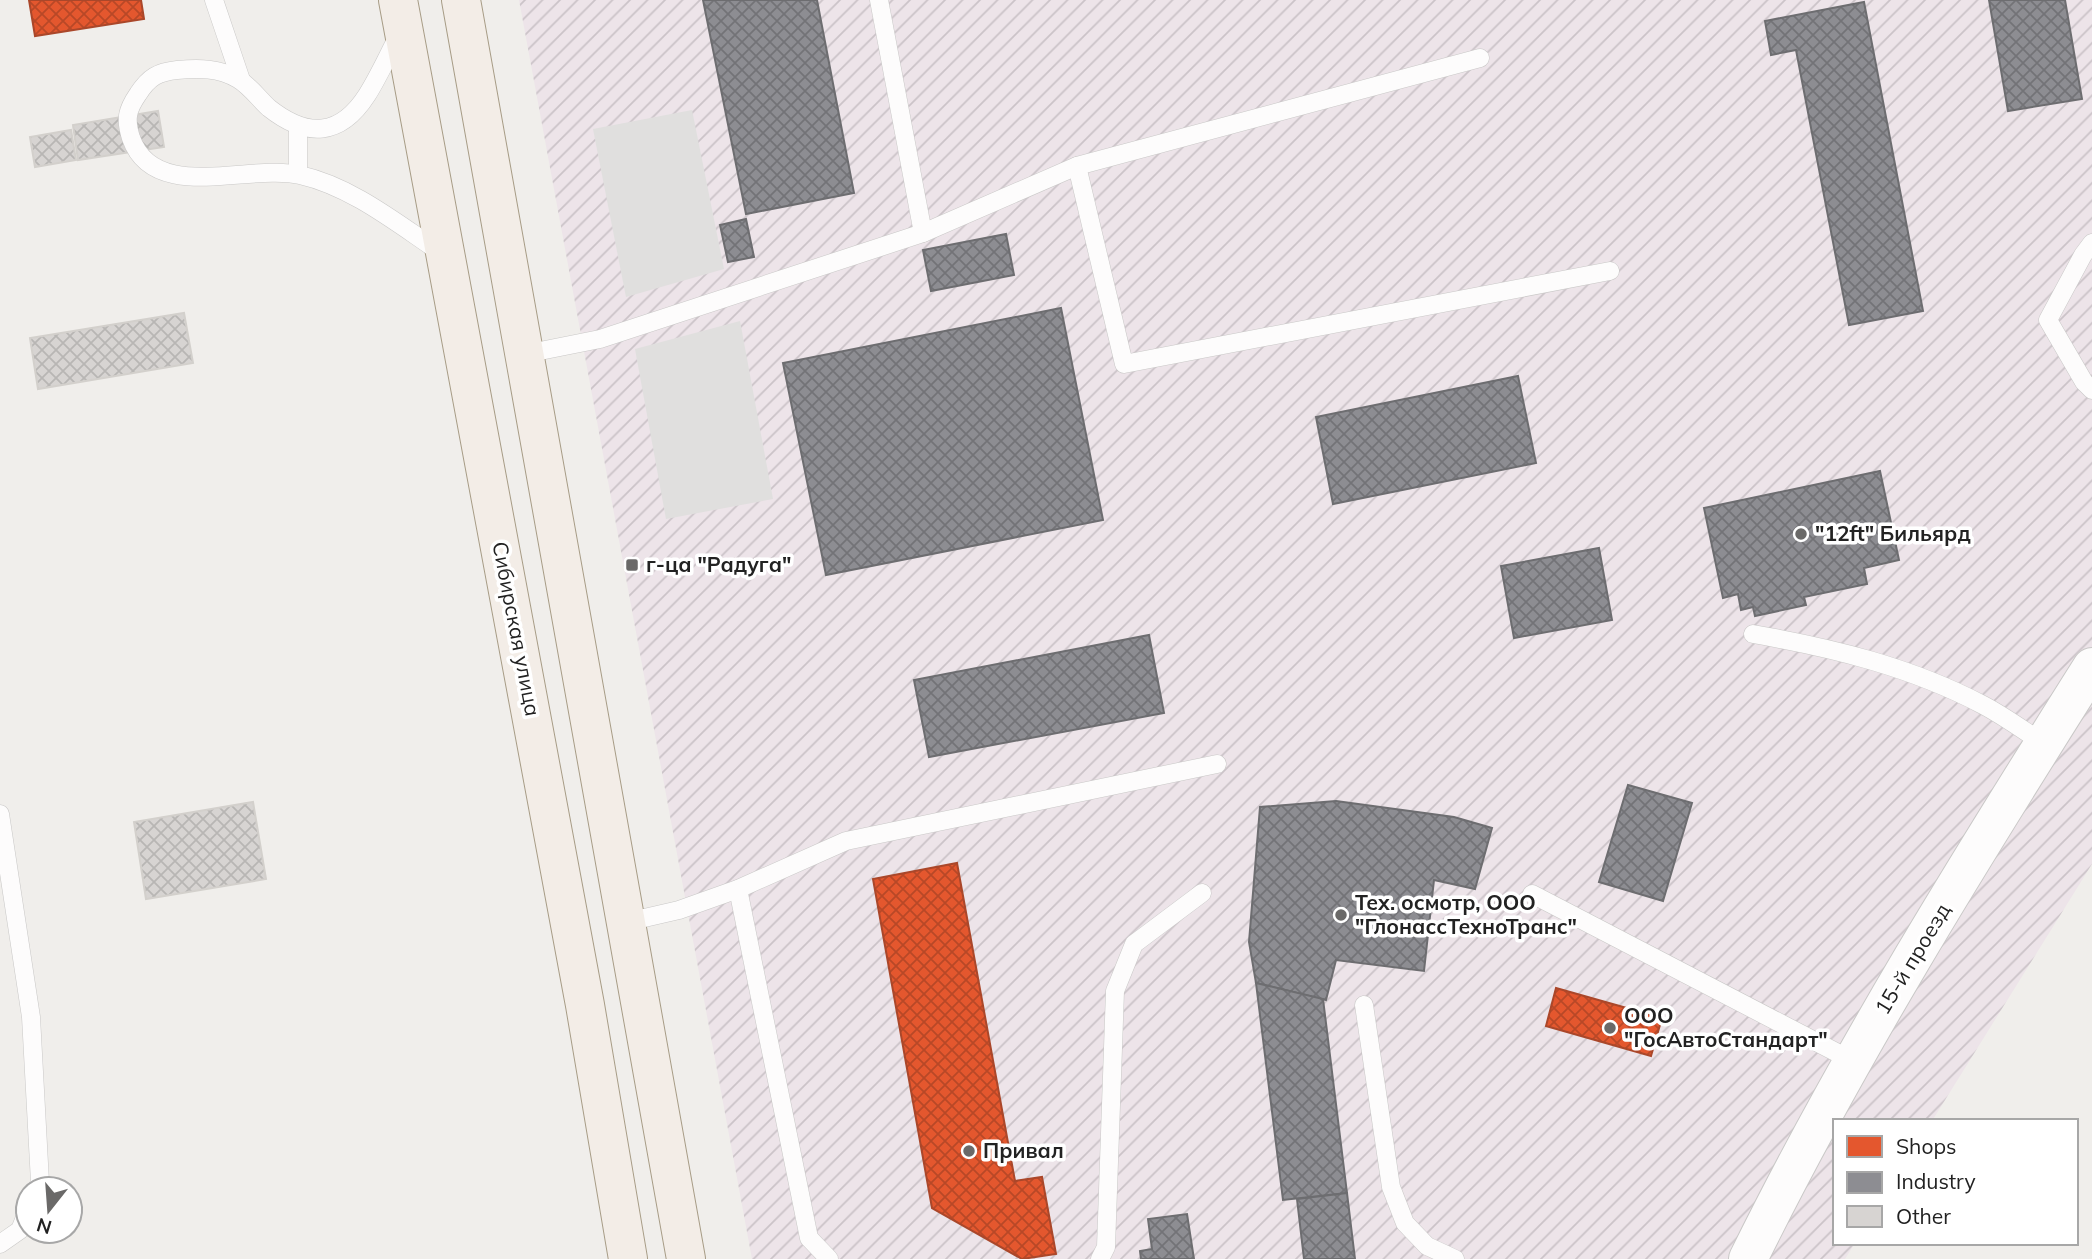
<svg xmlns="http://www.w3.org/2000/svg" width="2092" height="1259" font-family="Mulish,sans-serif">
<defs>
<pattern id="industrial-furrows" width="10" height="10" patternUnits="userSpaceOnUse" patternTransform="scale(1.75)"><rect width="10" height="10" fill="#ede4e9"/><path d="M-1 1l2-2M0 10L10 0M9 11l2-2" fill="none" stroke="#cbc3c8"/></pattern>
<pattern id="shops-cross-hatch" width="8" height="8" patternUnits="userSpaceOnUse" patternTransform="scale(1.75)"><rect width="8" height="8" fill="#e4572e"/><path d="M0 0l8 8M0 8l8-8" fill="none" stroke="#b84827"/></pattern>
<pattern id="industry-cross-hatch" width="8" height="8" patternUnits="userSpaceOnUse" patternTransform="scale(1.75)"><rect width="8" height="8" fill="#8d8d92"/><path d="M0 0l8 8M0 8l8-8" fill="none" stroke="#737377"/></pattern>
<pattern id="building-cross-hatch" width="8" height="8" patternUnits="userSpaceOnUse" patternTransform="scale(1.75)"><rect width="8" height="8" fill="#d7d4d2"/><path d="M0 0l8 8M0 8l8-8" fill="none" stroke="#b8b6b4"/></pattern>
</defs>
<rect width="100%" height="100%" fill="#f0eeeb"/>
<!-- industrial -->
<polygon fill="url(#industrial-furrows)" points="519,0 2092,0 2092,864 1932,1121 1835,1121 1835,1243 1855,1243 1845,1259 752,1259"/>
<!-- parking -->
<g fill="#e0dfde">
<polygon points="692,110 724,269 626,297 593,129"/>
<polygon points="740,321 773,499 666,519 635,349"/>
</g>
<!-- shops -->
<g fill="url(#shops-cross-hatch)" stroke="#aa472a" stroke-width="2">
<polygon points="29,0 141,0 144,19 35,36"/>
<polygon points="957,863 1015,1181 1042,1177 1056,1254 1022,1259 932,1208 873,879"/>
<polygon points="1556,988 1662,1018 1651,1056 1546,1026"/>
</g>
<!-- industry -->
<g fill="url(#industry-cross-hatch)" stroke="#6d6d70" stroke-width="2">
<polygon points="703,0 817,0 854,193 746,214"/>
<polygon points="1989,0 2065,0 2082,99 2008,111"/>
<polygon points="1864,2 1923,311 1849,325 1796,50 1771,55 1765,21"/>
<polygon points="746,219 754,257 728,262 720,225"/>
<polygon points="1006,234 1014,275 931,291 923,250"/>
<polygon points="1061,308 1103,520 826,575 783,363"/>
<polygon points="1518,376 1536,463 1333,504 1316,417"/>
<polygon points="1880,471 1899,560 1864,568 1867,584 1804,597 1806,605 1755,616 1753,607 1741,610 1738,594 1723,598 1704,508"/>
<polygon points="1599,548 1612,620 1514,638 1501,566"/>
<polygon points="1149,635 1164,713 929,757 914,680"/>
<polygon points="1628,785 1692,803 1663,901 1599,882"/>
<polygon points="1336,801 1454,817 1492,828 1475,889 1434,880 1424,971 1336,960 1326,1000 1256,983 1249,942 1260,807"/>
<polygon points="1256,983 1323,999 1347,1193 1283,1200"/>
<polygon points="1347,1193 1355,1259 1304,1259 1297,1199"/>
<polygon points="1187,1214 1194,1259 1141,1259 1140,1251 1152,1249 1148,1219"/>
</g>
<!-- building -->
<g fill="url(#building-cross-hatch)" stroke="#d3d0cc" stroke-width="2">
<polygon points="158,111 164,147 78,160 73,125"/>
<polygon points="71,130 76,160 35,167 30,137"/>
<polygon points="184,313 193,363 38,389 30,338"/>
<polygon points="253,802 266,879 146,899 134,822"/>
</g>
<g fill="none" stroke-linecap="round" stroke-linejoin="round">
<defs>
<g id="service">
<polyline points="214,0 241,80"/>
<path d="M399 34C389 54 379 76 367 95 340 137 307 138 269 108 259 99 250 86 238 79 219 68 199 68 177 70 158 72 149 77 138 94 127 110 125 119 131 138 154 204 250 163 300 175 353 187 399 225 443 254"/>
<polyline points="1077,166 1124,364 1610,271"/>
<polyline points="298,174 298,126"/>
<polyline points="923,233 1077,166 1480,58"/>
<polyline points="2092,243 2083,255 2048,320 2084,382 2092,390"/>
<polyline points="525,354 600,339 923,233 879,0"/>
<path d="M1753 634C1833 648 1911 667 1983 705 2004 716 2023 730 2043 743"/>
<polyline points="0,814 31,1017 40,1182 37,1189"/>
<polyline points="738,889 809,1238 829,1259"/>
<polyline points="1532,894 1853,1061"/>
<polyline points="627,922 679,910 738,889 846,841 1217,764"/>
<polyline points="1364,1005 1391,1187 1405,1223 1427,1246 1455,1259"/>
<polyline points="0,1244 20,1230 28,1210"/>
<polyline points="1100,1259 1106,1247 1115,991 1134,944 1202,893"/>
</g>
<path id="tertiary" d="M1748 1259C1849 1054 1970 860 2092 667"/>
<g id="primary">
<polyline points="398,0 585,1005 628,1259"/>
<polyline points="461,0 686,1259"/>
</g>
</defs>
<!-- service casing -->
<use href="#service" stroke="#c9c8c7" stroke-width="19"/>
<!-- tertiary casing -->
<use href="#tertiary" stroke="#c9c8c7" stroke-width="40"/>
<!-- primary casing -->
<use href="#primary" stroke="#a79c86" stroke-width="40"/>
<!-- service -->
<use href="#service" stroke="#fdfcfc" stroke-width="18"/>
<!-- tertiary -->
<use href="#tertiary" stroke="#fdfcfc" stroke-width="38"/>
<!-- primary -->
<use href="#primary" stroke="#f3ede7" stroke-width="38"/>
</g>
<!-- markers -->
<g fill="#6a6968" stroke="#fff" stroke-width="2.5">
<circle cx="1801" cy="534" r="7"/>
<rect x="625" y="558" width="14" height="14" rx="3.5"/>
<circle cx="1341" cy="915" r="7"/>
<circle cx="1610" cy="1028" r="7"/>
<circle cx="969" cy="1151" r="7"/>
</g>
<g text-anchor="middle" stroke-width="7" stroke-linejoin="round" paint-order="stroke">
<!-- poi labels -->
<g font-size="21" font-weight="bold" fill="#222" stroke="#fff" text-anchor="start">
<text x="1815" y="541">"12ft" Бильярд</text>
<text x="646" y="572">г-ца "Радуга"</text>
<text x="1355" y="910">Тех. осмотр, ООО<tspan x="1355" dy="24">"ГлонассТехноТранс"</tspan></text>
<text x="1624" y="1023">ООО<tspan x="1624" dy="24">"ГосАвтоСтандарт"</tspan></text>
<text x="983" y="1158">Привал</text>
</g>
<!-- street labels -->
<g font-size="21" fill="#222" stroke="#fff">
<text transform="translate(516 629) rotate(79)" y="7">Сибирская улица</text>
<text transform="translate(1913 959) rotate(-59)" y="7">15-й проезд</text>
</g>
</g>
<!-- legend -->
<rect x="1833" y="1119" width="245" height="126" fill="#ffffff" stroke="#a7a7a7" stroke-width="2"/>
<rect x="1847" y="1136" width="35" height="21" fill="#e4572e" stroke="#a7a7a7" stroke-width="2"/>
<text x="1896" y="1154" font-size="21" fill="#222222">Shops</text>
<rect x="1847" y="1172" width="35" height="21" fill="#8d8d92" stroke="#a7a7a7" stroke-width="2"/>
<text x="1896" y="1189" font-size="21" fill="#222222">Industry</text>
<rect x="1847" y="1206" width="35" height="21" fill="#d7d4d2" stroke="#a7a7a7" stroke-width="2"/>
<text x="1896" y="1224" font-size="21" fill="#222222">Other</text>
<!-- north arrow -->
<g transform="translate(49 1210) rotate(197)"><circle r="33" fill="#ffffff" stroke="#a7a7a7" stroke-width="2"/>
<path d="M0-5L12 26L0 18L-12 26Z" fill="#6a6968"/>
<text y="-10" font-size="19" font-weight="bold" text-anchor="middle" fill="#222222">N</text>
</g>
</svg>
